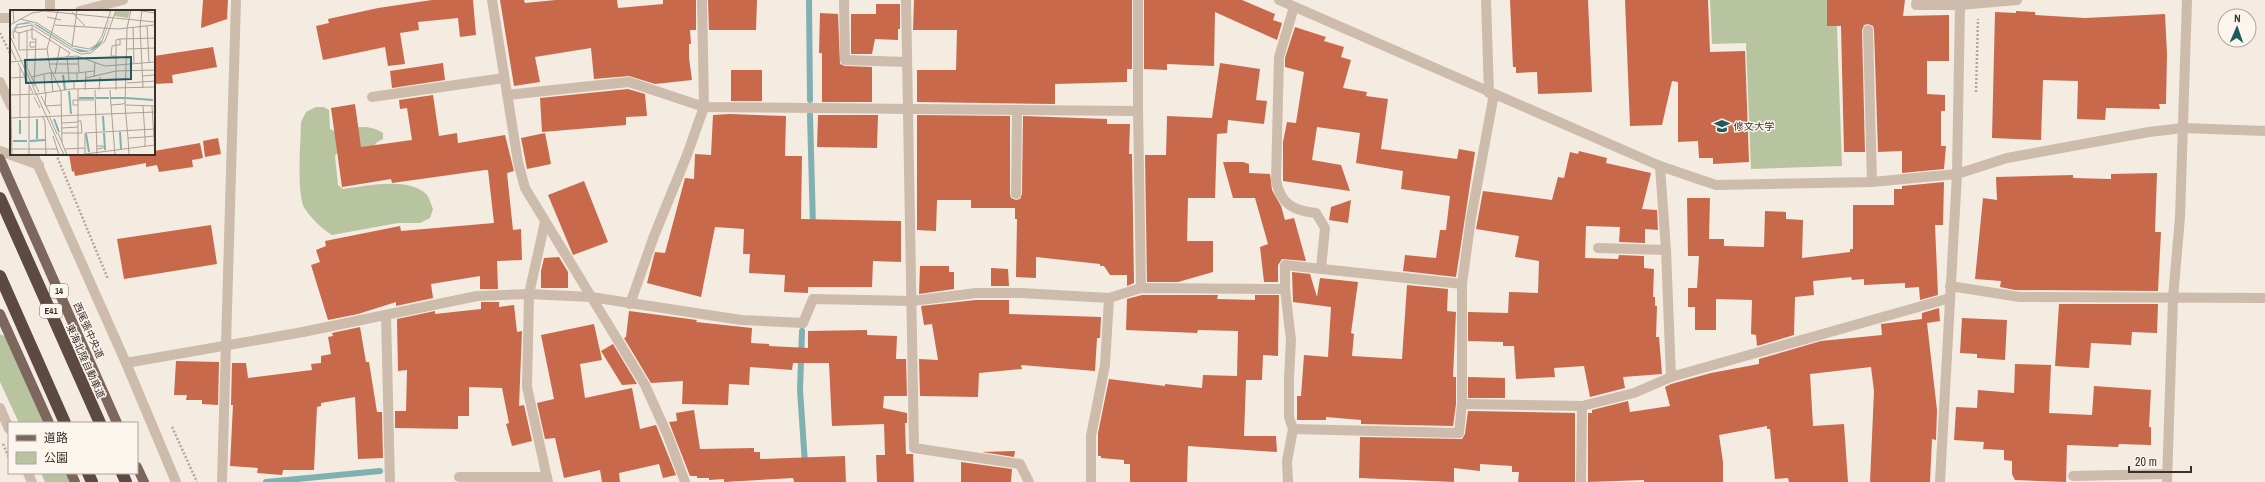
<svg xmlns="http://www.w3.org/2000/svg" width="2265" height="482" font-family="'Archivo Narrow','Noto Sans JP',sans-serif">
<rect width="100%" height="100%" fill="#f4ebe1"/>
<!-- green -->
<g fill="#b8c4a0">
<polygon points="1710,0 1836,0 1842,166 1751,169 1746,43 1712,44"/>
<path d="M316 107H324L329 110 330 129 334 131C350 128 368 123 383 133V139L377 142 373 147 337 153 335 156 338 185 343 189C364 186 411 176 427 195 430 199 431 205 433 209L430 218 420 223H398L332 235C322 229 312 219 305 209 296 195 301 140 301 122L306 112Z"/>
<polygon points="0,334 8,338 44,423 19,423 0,382"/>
<polygon points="41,473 66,473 70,482 45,482"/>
</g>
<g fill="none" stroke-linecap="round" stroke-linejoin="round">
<!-- stream -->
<g stroke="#7fb0b2" stroke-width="6">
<polyline points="809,0 810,100"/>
<polyline points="810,115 813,226"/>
<polyline points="802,331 800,390 805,464"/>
<polyline points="266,482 380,471"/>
</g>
</g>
<!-- building -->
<g fill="#c8694b">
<polygon points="203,0 228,0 227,19 201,28"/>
<polygon points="432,0 473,0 476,35 460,37 458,18 418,22 419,30 400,33 405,64 388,66 385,47 323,60 316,26 329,23 328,19 378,8"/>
<polygon points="500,0 524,0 525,3 556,0 617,0 618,8 663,4 663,0 696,0 696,30 690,30 691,44 689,44 689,58 692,80 655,84 629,76 594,79 591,48 535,57 540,82 514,86"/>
<polygon points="708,0 757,0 756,30 709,30"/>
<polygon points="914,0 1132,0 1132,69 1127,69 1127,82 1055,84 1055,104 917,102 917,70 956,70 957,30 913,30"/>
<polygon points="1144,0 1242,0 1275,14 1273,20 1282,23 1277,40 1215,12 1214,66 1167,64 1167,70 1144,69"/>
<polygon points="1510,0 1588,0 1592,92 1538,94 1537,72 1516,73 1516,67 1513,67"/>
<polygon points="1625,0 1708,0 1710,52 1745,51 1749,162 1713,164 1713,158 1699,158 1698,141 1678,142 1678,82 1672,81 1662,125 1630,126"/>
<polygon points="1827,0 1905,0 1903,16 1949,15 1949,61 1927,61 1927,94 1945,95 1945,111 1941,111 1941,146 1946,146 1944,169 1902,173 1902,151 1878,152 1874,30 1873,26 1868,24 1864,25 1862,30 1865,152 1844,152 1841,26 1827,26"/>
<polygon points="876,4 900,4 900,29 898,29 898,40 875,39 872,54 851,54 851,14 876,14"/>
<polygon points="2016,11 2035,12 2035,15 2085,18 2165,14 2167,54 2166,104 2159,104 2160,109 2106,108 2105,120 2077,119 2078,81 2043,80 2041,140 1992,138 1995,12 2016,13"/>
<polygon points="820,13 838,14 840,64 845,66 872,67 872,102 822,102 822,53 819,53"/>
<polygon points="1295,27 1326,37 1324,41 1344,47 1341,57 1351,60 1343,88 1367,92 1366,96 1388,99 1381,149 1457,159 1459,149 1475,152 1456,277 1403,271 1405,255 1436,258 1440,230 1446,230 1450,196 1401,189 1403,171 1356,163 1360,133 1317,127 1312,160 1341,165 1350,191 1283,181 1283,142 1287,122 1296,123 1304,72 1285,67 1285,58"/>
<polygon points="213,47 217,67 172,75 173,83 154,84 154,56"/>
<polygon points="443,63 445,80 392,88 390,71"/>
<polygon points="1220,63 1260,69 1256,100 1267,101 1264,124 1228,120 1227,133 1217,134 1215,198 1188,198 1187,241 1213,241 1213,272 1178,282 1147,282 1145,155 1166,155 1167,116 1212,118"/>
<rect x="731" y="70" width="31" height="31"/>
<polygon points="628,89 645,94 647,116 626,117 626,125 542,132 540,98"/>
<polygon points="433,95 439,136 457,133 458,143 505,135 514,171 507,173 513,230 521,229 522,260 497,261 498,289 480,289 480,276 431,284 433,298 396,306 396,302 358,314 328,320 311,265 320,262 316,250 326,246 325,241 400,226 401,231 494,223 488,170 485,170 392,183 391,179 342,187 331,108 355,104 361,147 412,140 407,108 400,109 399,100"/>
<polygon points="730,114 786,116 785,156 802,156 801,219 901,221 901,262 873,261 872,287 808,287 808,293 784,292 785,275 749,273 750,254 743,254 744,229 715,227 701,297 647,283 655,252 665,253 685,178 694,179 695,154 711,155 713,115"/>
<polygon points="818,115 878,115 877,148 817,147"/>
<polygon points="917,115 1010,116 1010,194 1011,198 1016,200 1020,199 1022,194 1023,116 1107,119 1107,124 1130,124 1129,154 1132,154 1134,283 1127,286 1127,275 1110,275 1104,266 1100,266 1100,264 1036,257 1036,278 1016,277 1017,219 1015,219 1015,208 971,208 971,200 937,200 936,231 917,230"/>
<polygon points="545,133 551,164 527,169 521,138"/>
<polygon points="218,138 221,154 205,157 203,141"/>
<polygon points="200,143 203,158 192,160 193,167 159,172 157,165 146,167 146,163 75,176 74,171 72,172 69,154 154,154 154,151"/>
<polygon points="1579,151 1607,158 1606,163 1651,173 1642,209 1657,210 1658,230 1645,229 1645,243 1619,242 1620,227 1586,226 1585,258 1618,259 1619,255 1644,256 1644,268 1654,269 1653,297 1655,297 1655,306 1657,306 1656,337 1659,337 1662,374 1623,377 1625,388 1590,397 1584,366 1554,368 1555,377 1516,379 1514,346 1503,346 1503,342 1468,341 1468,312 1508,313 1509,292 1538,293 1539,261 1515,257 1519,236 1476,229 1483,191 1552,200 1558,177 1564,178 1570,152 1578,154"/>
<polygon points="1223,162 1243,162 1249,164 1249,173 1270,174 1272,190 1281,206 1285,220 1294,218 1306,261 1282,259 1278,265 1278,282 1264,282 1260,247 1268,244 1255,198 1233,198"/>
<polygon points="2157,173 2155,232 2161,232 2158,291 2015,290 2000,287 2001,281 1975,279 1983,198 1997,200 1996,177 2073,175 2073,178 2111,179 2111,174"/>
<polygon points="584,181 608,242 573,255 548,195"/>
<polygon points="1944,182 1943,225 1935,225 1938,295 1920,300 1919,287 1905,288 1905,283 1864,285 1864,279 1852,280 1851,277 1813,281 1814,295 1795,297 1794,335 1757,346 1756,335 1751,334 1752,300 1716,299 1716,330 1695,330 1695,307 1688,307 1688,288 1697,288 1699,256 1688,256 1687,198 1710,198 1709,239 1724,239 1724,246 1764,247 1765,211 1786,212 1786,219 1803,220 1802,258 1850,252 1850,249 1853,249 1853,205 1894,205 1894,189 1902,189 1902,186"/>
<polygon points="1351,200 1348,223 1329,220 1331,207"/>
<polygon points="211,225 217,264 124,279 117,239"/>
<polygon points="559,257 568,272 568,288 541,288 541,271 544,258"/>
<polygon points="920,266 949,266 949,272 954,272 954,289 919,294"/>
<polygon points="991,268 1008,269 1009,286 991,286"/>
<polygon points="1292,272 1310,274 1317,297 1320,278 1358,282 1351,333 1354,334 1352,356 1402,359 1407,285 1448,289 1447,311 1456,312 1453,377 1456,377 1456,404 1453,426 1361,424 1361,420 1326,417 1326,420 1297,420 1297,396 1301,396 1304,355 1328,357 1331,307 1293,302"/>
<polygon points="1142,295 1218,295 1217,299 1255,300 1255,295 1279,295 1278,356 1263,355 1262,380 1246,380 1244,436 1276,436 1277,452 1188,446 1187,482 1130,482 1130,464 1124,464 1124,460 1101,458 1101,456 1098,456 1098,433 1109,379 1165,386 1165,384 1202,388 1203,375 1237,376 1238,331 1198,330 1197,333 1126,330 1127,299"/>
<polygon points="976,300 1009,300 1009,314 1101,317 1100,338 1097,338 1095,371 1021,365 1022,369 979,373 978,397 920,396 919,359 938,360 932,324 924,325 921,306"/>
<polygon points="481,302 499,302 499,307 514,305 517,332 522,331 519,406 524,405 532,441 512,446 506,424 509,423 502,388 469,387 469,416 458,416 458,429 395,428 395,411 406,411 407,370 398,371 397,319 435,311 435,314 481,309"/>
<polygon points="2059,304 2158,304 2157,333 2132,332 2131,345 2091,343 2089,368 2055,366"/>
<polygon points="1939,308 1940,321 1927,323 1937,410 1936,440 1932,439 1930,482 1870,482 1874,391 1871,367 1810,374 1813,426 1844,424 1848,482 1789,482 1788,478 1775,479 1770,429 1767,429 1767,426 1719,435 1723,462 1723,482 1644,482 1644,480 1588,482 1588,413 1592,413 1592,410 1628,401 1630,412 1670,406 1665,387 1671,384 1711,373 1759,364 1759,359 1821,341 1882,335 1881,324 1922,319 1922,313"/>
<polygon points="629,311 697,320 696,322 752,328 751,343 769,344 769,346 808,348 808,331 867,330 867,335 897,336 896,359 906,359 907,396 884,396 883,408 907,413 907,423 905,423 906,454 913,454 914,482 877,482 876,455 885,455 884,424 832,426 829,363 793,363 792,370 750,367 749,385 729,384 728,405 682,404 683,381 651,383 624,338 626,337"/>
<polygon points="1962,318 2007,320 2005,360 1977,358 1977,354 1960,353"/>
<polygon points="594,324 602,360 580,364 585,398 632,388 640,429 656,425 676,475 663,478 659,464 619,473 620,482 602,482 600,470 564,478 555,438 545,439 537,403 554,399 541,335"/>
<polygon points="360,327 366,362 369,362 377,412 382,412 383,458 358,459 355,397 321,403 321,406 317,407 314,470 283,470 282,475 257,473 258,468 230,466 233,405 231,405 232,363 246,363 248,378 312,370 311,364 321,363 321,356 331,354 328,337 333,336 332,333"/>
<polygon points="613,344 637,384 622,385 601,351"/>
<polygon points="176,361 219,362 218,405 202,404 202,400 186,400 187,395 174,395"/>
<polygon points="2015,364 2051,365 2049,413 2092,415 2094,386 2151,390 2149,427 2151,427 2151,445 2119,444 2118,447 2067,445 2066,482 2015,480 2012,474 2012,461 2004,460 2004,450 1983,449 1984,442 1954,440 1956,407 1977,408 1978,390 2014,393"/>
<polygon points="1468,377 1505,378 1505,398 1468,398"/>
<polygon points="694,410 700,449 754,448 754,452 760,452 760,459 845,456 846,482 794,482 793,478 724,482 724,479 709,480 709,478 697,478 697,476 690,476 669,422 677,421 676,413"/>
<polygon points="1468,411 1575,413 1575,482 1518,482 1519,472 1512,472 1512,466 1480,464 1480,471 1454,468 1454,482 1359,478 1360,437 1462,439 1465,434"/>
<polygon points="1015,451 1014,457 982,452"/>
<polygon points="961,462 1012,469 1011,482 961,482"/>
</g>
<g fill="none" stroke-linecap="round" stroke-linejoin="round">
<!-- path -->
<g stroke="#b9a596" stroke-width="2.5" stroke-dasharray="2 2" stroke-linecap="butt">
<polyline points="0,33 11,55"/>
<polyline points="1976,92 1978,19"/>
<polyline points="56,154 108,279"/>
<polyline points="172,427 197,482"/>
<polyline points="3,444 9,458"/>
</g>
<!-- minor -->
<g stroke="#cdbbac" stroke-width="10">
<polyline points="492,0 518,162 525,188 645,385 668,436 685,482"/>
<polyline points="844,0 845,60 907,62"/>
<polyline points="906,0 914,448 1020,464 1029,482"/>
<polyline points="1138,0 1138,111 1141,288"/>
<polyline points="1279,0 1660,166 1716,185 1872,182 1957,174 2007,158 2149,132 2183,128 2265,131"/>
<polyline points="1486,0 1489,93"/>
<polyline points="1917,0 1916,5 1960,5 1957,174 1940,482"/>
<polyline points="1960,5 2017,0"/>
<path d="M1294 7 1279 57 1276 180C1280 204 1294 211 1316 213L1325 228 1321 269"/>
<polyline points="50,11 50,0"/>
<polyline points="80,11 123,0"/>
<polyline points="0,18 11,18"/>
<polyline points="1868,30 1872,182"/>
<polyline points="0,82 11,106"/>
<polyline points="507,95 629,82 704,107 1138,111"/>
<polyline points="372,97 504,78"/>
<polyline points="0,151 39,165"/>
<polyline points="33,154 126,363 176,482"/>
<polyline points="1660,166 1666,250 1671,377"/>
<polyline points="1016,194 1017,110"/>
<polyline points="545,222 529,294 527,387 548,482"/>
<polyline points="1598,248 1666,250"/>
<polyline points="1950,286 2020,297 2265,298"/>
<polyline points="1285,289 1291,340 1289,378 1289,417 1293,429 1287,461 1288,482"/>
<polyline points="630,304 654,236 687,155 704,107 702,0"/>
<polyline points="386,315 390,482"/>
<polyline points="126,363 303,332 477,296 529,294 591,297 741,320 803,323 813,299 912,301 976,293 1021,293 1109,298"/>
<polyline points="1462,404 1462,284 1471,218 1494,94"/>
<polyline points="0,408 9,429"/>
<polyline points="1293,429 1459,433 1462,404 1582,406 1634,393 1671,377 1950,298"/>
<polyline points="28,473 32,482"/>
<polyline points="2073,476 2167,474"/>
<polyline points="459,477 547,477"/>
<polyline points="222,482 236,0"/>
<polyline points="1091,482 1091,436 1105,365 1109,298 1141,288 1285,289 1285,265 1462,284"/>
<polyline points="1581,482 1582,406"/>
<polyline points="2167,482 2173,298 2180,217 2187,0"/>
</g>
<!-- major -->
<g stroke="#7d675c" stroke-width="10">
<polyline points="0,159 117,423"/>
<polyline points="0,314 49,423"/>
<polyline points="137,467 144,482"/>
<polyline points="71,473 75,482"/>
</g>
<!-- highway -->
<g stroke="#5c4a42" stroke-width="12">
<polyline points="0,198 100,423"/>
<polyline points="0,276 65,423"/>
<polyline points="88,473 92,482"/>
<polyline points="122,473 126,482"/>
</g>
</g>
<!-- icons -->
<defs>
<symbol id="university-bare" viewBox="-9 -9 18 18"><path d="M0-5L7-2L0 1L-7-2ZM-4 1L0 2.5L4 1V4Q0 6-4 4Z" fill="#1f5a5e" stroke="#fbf5ee" stroke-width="2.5" paint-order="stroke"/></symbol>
</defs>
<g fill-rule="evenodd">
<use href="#university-bare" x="1711" y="115" width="22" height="22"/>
</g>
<g text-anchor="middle" stroke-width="3" stroke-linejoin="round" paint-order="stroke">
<!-- shield labels -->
<g fill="#fbf5ee" stroke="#756b66" stroke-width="1">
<rect x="50" y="284" width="18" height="14" rx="3"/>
<rect x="40" y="304" width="22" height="14" rx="3"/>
</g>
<g font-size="9" font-weight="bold" fill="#3b302b">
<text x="59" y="294">14</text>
<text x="51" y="314">E41</text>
</g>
<!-- poi labels -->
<g font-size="10" fill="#3b302b" stroke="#fbf5ee" text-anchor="start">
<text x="1734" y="130">修文大学</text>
</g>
<!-- street labels -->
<g font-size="10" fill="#3b302b" stroke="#fbf5ee">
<text transform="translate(89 330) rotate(66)" y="4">西尾張中央道</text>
<text transform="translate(86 361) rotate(66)" y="4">東海北陸自動車道</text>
</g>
</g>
<!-- overview -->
<g transform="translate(10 10)">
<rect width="145" height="145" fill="#f4ebe1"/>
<path d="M106 0H120L118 8 104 6Z" fill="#b8c4a0"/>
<path d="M103 0 93 30 89 36 83 40 77 42H70L60 37 22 13 8 15 0 25 7 14 18 12 28 15 63 38 79 41 92 30Z" fill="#7fb0b2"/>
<path fill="none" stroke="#7fb0b2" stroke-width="2" d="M53 65 55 80M59 81 61 104M69 88H84M86 88H99M100 88H115M116 88 143 90M93 106 94 121M27 109V129M44 109 49 122M10 110V124M110 122 111 139M94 123 95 140M76 124 79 142M3 131H17M20 131 35 130"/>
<path fill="none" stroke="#aaa098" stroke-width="1" d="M3 0 4 13M48 0 37 39 40 58 51 81 52 132M85 0 101 1M121 0 117 18 115 95 118 128 135 127 133 95M126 0 145 3M132 0 130 16 133 78M145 0V31M62 2 75 16M37 7 51 10M10 9 27 13 63 36 79 39 86 35 92 26 101 0M0 15 22 3 34 1 145 12M22 15V29H26L24 76M45 15 108 19 144 15M137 16 139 52M123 17 124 53M17 20V40M4 21 9 23 23 19 60 43 58 46M9 23V40L37 39M0 26 54 145M4 29 3 24 6 18 22 15 62 40 71 44 81 43 95 31 106 0M26 32H20V37H26M0 37 6 50M62 37 67 0M117 39 145 38M57 46 59 70 64 71V79M68 46 69 62M105 46H101L102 36 106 35V30L110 29M0 52 67 46 95 56 145 52M8 53 23 83M39 54H68M16 56 29 82M17 57V40M106 61 145 60M41 62 43 82M45 64 50 36M0 65 2 145M34 65 35 83M132 66 145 65M22 67 38 63H67M84 67 85 52M0 68 15 67M76 68 106 61M67 72V63L84 61M117 73 145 71M68 79V105M75 80 76 62M85 80 87 145M89 80 90 67M100 80 101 95M106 80V35H110V29L145 28M0 85 28 84 61 79 145 77M31 86 40 104M24 87 30 98M35 95 36 83M68 95H63V90H84M101 95 105 145M101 95 113 94 115 92M115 95 145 96M36 96 51 95M142 96 145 145M68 105V145M39 106 47 124M33 107 35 112 36 145M0 108 145 102M10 108V58M52 113 68 112M52 118 68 117M48 123 57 145M52 123H72L71 111H68M43 126 49 145M118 128 119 145M87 136H93V138L87 139M135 137V127L144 126M75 138V123L145 119M0 139H48M55 139 75 138V145M75 144 145 135M19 145V76"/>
<path fill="#1f5a5e" fill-opacity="0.15" stroke="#1f5a5e" stroke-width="2" d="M121 47V69L16 73 15 50Z"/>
<rect width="145" height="145" fill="none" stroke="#3b302b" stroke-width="2"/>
</g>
<!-- legend -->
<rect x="8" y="422" width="130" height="52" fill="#fbf5ee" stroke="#aea6a0"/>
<rect x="16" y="435" width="20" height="6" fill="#7d675c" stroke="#aea6a0"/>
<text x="44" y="442" font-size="12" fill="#3b302b">道路</text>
<rect x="16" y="452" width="20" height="12" fill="#b8c4a0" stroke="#aea6a0"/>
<text x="44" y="462" font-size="12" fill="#3b302b">公園</text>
<!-- north arrow -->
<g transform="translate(2237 28) rotate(2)"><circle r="19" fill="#fbf5ee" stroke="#aea6a0"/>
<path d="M0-3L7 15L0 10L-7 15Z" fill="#1f5a5e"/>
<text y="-6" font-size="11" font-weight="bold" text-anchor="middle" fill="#3b302b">N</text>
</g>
<!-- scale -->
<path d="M2129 466v6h62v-6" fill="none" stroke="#3b302b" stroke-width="2"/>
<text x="2135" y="466" font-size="12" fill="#3b302b" stroke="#fbf5ee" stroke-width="3" paint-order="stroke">20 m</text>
</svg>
